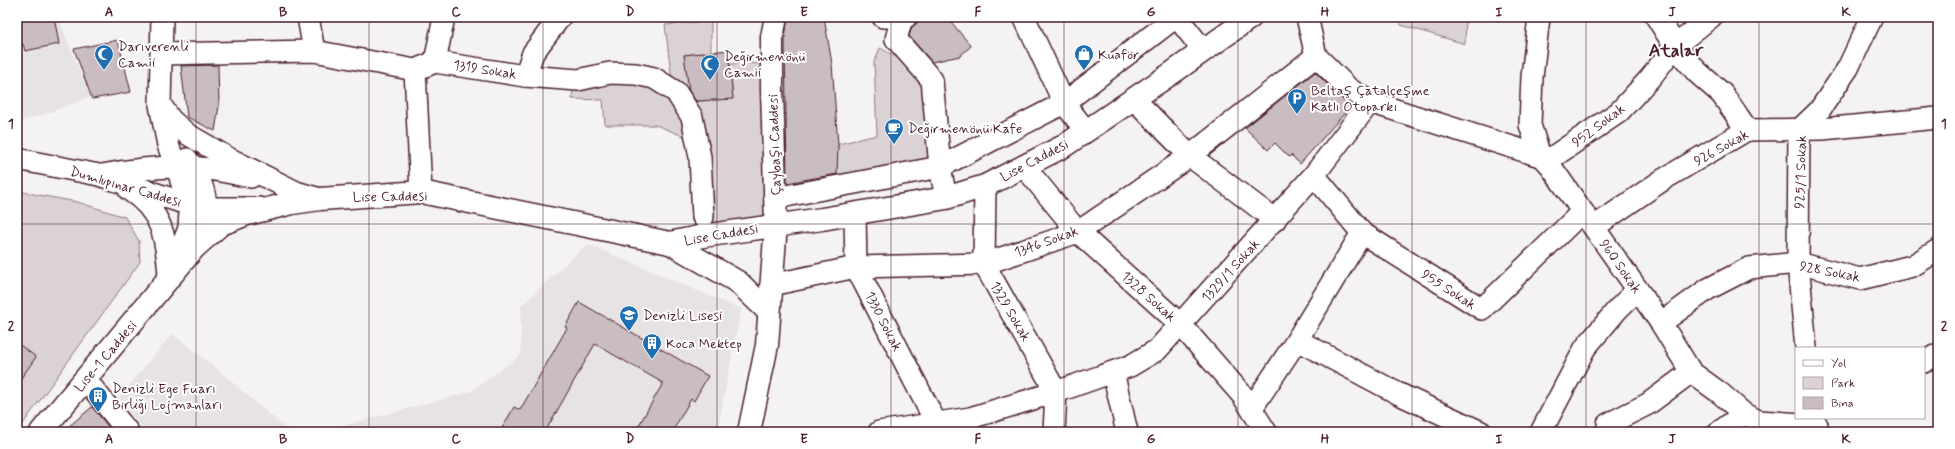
<svg xmlns="http://www.w3.org/2000/svg" width="1955" height="449" font-family="Mynerve,sans-serif">
<rect width="100%" height="100%" fill="#f4f2f2"/>
<filter id="ink" filterUnits="userSpaceOnUse"><feTurbulence type="fractalNoise" baseFrequency=".025" numOctaves="2"/><feDisplacementMap in="SourceGraphic" scale="8" xChannelSelector="R" yChannelSelector="G"/><feConvolveMatrix kernelMatrix="1 2 1 2 8 2 1 2 1" color-interpolation-filters="sRGB"/></filter>
<g filter="url(#ink)">
<!-- built -->
<g fill="#e7e2e3">
<polygon points="17,17 58,17 90,97 45,114 17,122"/>
<polygon points="587,244 741,309 717,432 319,432 470,392 521,355 521,306"/>
<polygon points="172,334 210,363 290,432 146,432 118,399"/>
</g>
<!-- green -->
<g fill="#dbd2d5" stroke="#927880">
<polygon points="1400,17 1466,17 1465,44 1401,25"/>
<polygon points="711,21 711,52 684,55 691,102 733,98 730,64 772,63 776,224 703,236 698,148 683,136 656,125 605,125 603,100 572,99 573,86 672,80 665,25"/>
<polygon points="880,48 923,72 932,161 836,181 838,144 877,135 874,62"/>
<polygon points="17,191 77,202 125,217 139,241 140,262 17,432"/>
</g>
<!-- building -->
<g fill="#cabdc1" stroke="#4a1f2b">
<polygon points="17,17 54,17 59,44 25,51 23,44 17,45"/>
<polygon points="788,17 824,17 832,64 838,144 837,174 787,183 785,37"/>
<polygon points="924,17 947,17 971,46 960,56 932,62 909,36 912,27"/>
<polygon points="118,40 131,92 92,99 74,49"/>
<polygon points="728,50 733,99 696,101 689,91 684,55"/>
<polygon points="218,65 219,106 215,131 187,117 181,66"/>
<polygon points="1315,72 1350,107 1300,164 1291,155 1289,157 1275,143 1268,150 1245,128"/>
<polygon points="579,302 708,376 694,401 691,399 672,432 635,432 663,383 595,344 545,432 500,432 514,407 520,410 567,328 565,327"/>
<polygon points="17,343 36,357 17,384"/>
<polygon points="92,407 113,432 62,432"/>
</g>
<g fill="none" stroke-linecap="round" stroke-linejoin="round">
<defs>
<g id="minor">
<polyline points="162,17 160,105 168,145 180,177 190,212 189,228 172,271"/>
<polyline points="308,17 314,51"/>
<polyline points="883,17 906,17"/>
<polyline points="1024,17 1064,103 1086,131"/>
<polyline points="1177,17 1203,50"/>
<polyline points="1307,17 1316,56 1349,89 1370,102 1540,156 1547,161 1661,323 1691,372 1720,393 1744,414 1759,421 1817,425"/>
<polyline points="1539,17 1532,77 1530,125 1540,156"/>
<polyline points="902,18 896,39 932,80 940,167 946,198"/>
<polyline points="161,54 314,51 415,70 435,62 525,76 578,80 610,73 636,74 654,78 676,92 692,117 700,157 703,217"/>
<polyline points="435,62 444,17"/>
<polyline points="415,70 421,192"/>
<polyline points="525,76 533,53 560,17"/>
<polyline points="1134,99 1190,156 1275,220"/>
<polyline points="162,107 171,120 187,134 230,159 296,192 320,199"/>
<polyline points="17,159 99,175 184,203 212,208 259,208"/>
<path d="M187 159C208 187 213 217 194 248"/>
<polyline points="1547,161 1619,112 1651,77 1675,46 1711,17"/>
<polyline points="1024,166 1078,232 1181,325 1243,396 1266,432"/>
<path d="M102 175C135 169 167 165 200 168 217 169 234 174 251 177"/>
<polyline points="1314,175 1362,233 1482,309 1582,212"/>
<polyline points="985,186 984,264 1056,392 1054,432"/>
<path d="M129 190C162 211 166 237 169 274"/>
<polyline points="775,198 940,167 1064,103 1176,17"/>
<polyline points="855,214 856,267 936,423"/>
<polyline points="1594,227 1664,179 1747,130 1822,129 1938,118"/>
<polyline points="771,285 856,267 984,264 1078,232 1190,156 1316,56"/>
<polyline points="1661,323 1708,289 1749,268 1798,263 1860,279 1912,266 1938,250"/>
<polyline points="1297,340 1397,393 1481,432"/>
<polyline points="1806,348 1798,263 1799,130 1819,111 1848,68 1872,17"/>
<polyline points="1924,362 1938,354"/>
<polyline points="1113,372 1127,432"/>
<polyline points="86,380 128,432"/>
<polyline points="1252,408 1297,340 1362,233"/>
<polyline points="879,432 970,418 1056,392 1130,366 1157,350 1314,175 1370,102"/>
<polyline points="1541,432 1585,348 1617,310 1637,290"/>
<polyline points="1608,432 1608,424 1648,404 1691,372"/>
<polyline points="1719,432 1744,414"/>
</g>
<g id="major">
<polyline points="1657,17 1675,46 1697,72 1722,94 1747,130"/>
<polyline points="670,243 738,282 769,312"/>
<polyline points="41,432 194,248 221,224 247,214 292,203 320,199 421,192 670,243 703,236 822,219 946,198 985,186 1064,146 1172,73 1251,17"/>
<polyline points="749,432 767,345 776,224 772,89 772,37 776,17"/>
</g>
</defs>
<!-- minor casing -->
<use href="#minor" stroke="#4a1f2b" stroke-width="24"/>
<!-- major casing -->
<use href="#major" stroke="#4a1f2b" stroke-width="25"/>
<!-- minor -->
<use href="#minor" stroke="#fff" stroke-width="21"/>
<!-- major -->
<use href="#major" stroke="#fff" stroke-width="22"/>
</g>
</g>
<!-- grid -->
<path fill="none" stroke="#4a1f2b" stroke-width="1" stroke-opacity="0.55" d="M196 17V432M369 17V432M543 17V432M717 17V432M891 17V432M1064 17V432M1238 17V432M1412 17V432M1586 17V432M1759 17V432M17 224H1938"/>
<!-- icons -->
<defs>
<symbol id="mosque-pin" viewBox="-11 -11 22 30"><path d="M0 17L-7.5 6A9.5 9.5 0 1 1 7.5 6Z" fill="#1f6fb2" stroke="#fff"/><path d="M3.5-4.9A6 6 0 1 0 3.5 4.9A5 5 0 1 1 3.5-4.9Z" fill="#fff"/></symbol>
<symbol id="shop-pin" viewBox="-11 -11 22 30"><path d="M0 17L-7.5 6A9.5 9.5 0 1 1 7.5 6Z" fill="#1f6fb2" stroke="#fff"/><path d="M-5-2.5h2.3a2.7 3.5 0 0 1 5.4 0H5L5.5 6h-11ZM-1.5-2.5h3a1.5 2.3 0 0 0-3 0Z" fill="#fff"/></symbol>
<symbol id="parking-pin" viewBox="-11 -11 22 30"><path d="M0 17L-7.5 6A9.5 9.5 0 1 1 7.5 6Z" fill="#1f6fb2" stroke="#fff"/><path d="M-3.5-5.5H1a3.5 3.5 0 0 1 0 7H-1V5.5H-3.5ZM-1-3.4V-.6H.8a1.4 1.4 0 0 0 0-2.8Z" fill="#fff"/></symbol>
<symbol id="cafe-pin" viewBox="-11 -11 22 30"><path d="M0 17L-7.5 6A9.5 9.5 0 1 1 7.5 6Z" fill="#1f6fb2" stroke="#fff"/><path d="M-5.5-4.5H6V0H3Q3 3.5 0 3.5H-2.5Q-5.5 3.5-5.5 0ZM3-3.2v2h1.7v-2ZM-6 4.5H4V6H-6Z" fill="#fff"/></symbol>
<symbol id="school-pin" viewBox="-11 -11 22 30"><path d="M0 17L-7.5 6A9.5 9.5 0 1 1 7.5 6Z" fill="#1f6fb2" stroke="#fff"/><path d="M0-5L7-2L0 1L-7-2ZM-4 1L0 2.5L4 1V4Q0 6-4 4Z" fill="#fff"/></symbol>
<symbol id="building-pin" viewBox="-11 -11 22 30"><path d="M0 17L-7.5 6A9.5 9.5 0 1 1 7.5 6Z" fill="#1f6fb2" stroke="#fff"/><path d="M-4-6H4V6H1V3H-1V6H-4ZM-2.5-4.3h1.7v1.8h-1.7ZM.8-4.3h1.7v1.8H.8ZM-2.5-1h1.7V.8h-1.7ZM.8-1h1.7V.8H.8Z" fill="#fff"/></symbol>
</defs>
<g fill-rule="evenodd">
<use href="#mosque-pin" x="93" y="43" width="22" height="30"/>
<use href="#shop-pin" x="1073" y="43" width="22" height="30"/>
<use href="#mosque-pin" x="699" y="53" width="22" height="30"/>
<use href="#parking-pin" x="1286" y="87" width="22" height="30"/>
<use href="#cafe-pin" x="883" y="117" width="22" height="30"/>
<use href="#school-pin" x="618" y="304" width="22" height="30"/>
<use href="#building-pin" x="641" y="332" width="22" height="30"/>
<use href="#building-pin" x="87" y="385" width="22" height="30"/>
</g>
<g text-anchor="middle" stroke-width="4" stroke-linejoin="round" paint-order="stroke">
<!-- poi labels -->
<g font-size="14" fill="#4a1f2b" stroke="#fff" text-anchor="start">
<text x="118" y="51">Darıverenli<tspan x="118" dy="16">Camii</tspan></text>
<text x="1098" y="59">Kuaför</text>
<text x="724" y="61">Değirmenönü<tspan x="724" dy="16">Camii</tspan></text>
<text x="1311" y="95">Beltaş Çatalçeşme<tspan x="1311" dy="16">Katlı Otoparkı</tspan></text>
<text x="908" y="133">Değirmenönü Kafe</text>
<text x="643" y="320">Denizli Lisesi</text>
<text x="666" y="348">Koca Mektep</text>
<text x="112" y="393">Denizli Ege Fuarı<tspan x="112" dy="16">Birliği Lojmanları</tspan></text>
</g>
<!-- street labels -->
<g font-size="14" fill="#4a1f2b" stroke="#fff">
<text transform="translate(485 69) rotate(9)" y="5">1319 Sokak</text>
<text transform="translate(1598 125) rotate(-37)" y="5">952 Sokak</text>
<text transform="translate(774 145) rotate(-92)" y="5">Çaybaşı Caddesi</text>
<text transform="translate(1721 147) rotate(-29)" y="5">926 Sokak</text>
<text transform="translate(1034 160) rotate(-28)" y="5">Lise Caddesi</text>
<text transform="translate(1800 172) rotate(-88)" y="5">925/1 Sokak</text>
<text transform="translate(126 186) rotate(16)" y="5">Dumlupınar Caddesi</text>
<text transform="translate(390 196) rotate(-1)" y="5">Lise Caddesi</text>
<text transform="translate(721 234) rotate(-10)" y="5">Lise Caddesi</text>
<text transform="translate(1046 241) rotate(-20)" y="5">1346 Sokak</text>
<text transform="translate(1621 266) rotate(55)" y="5">960 Sokak</text>
<text transform="translate(1230 270) rotate(-48)" y="5">1329/1 Sokak</text>
<text transform="translate(1830 271) rotate(11)" y="5">928 Sokak</text>
<text transform="translate(1449 289) rotate(33)" y="5">955 Sokak</text>
<text transform="translate(1149 296) rotate(42)" y="5">1328 Sokak</text>
<text transform="translate(1011 311) rotate(60)" y="5">1329 Sokak</text>
<text transform="translate(884 321) rotate(63)" y="5">1330 Sokak</text>
<text transform="translate(105 356) rotate(-50)" y="5">Lise-1 Caddesi</text>
</g>
<!-- district labels -->
<g font-size="18" font-weight="bold" fill="#4a1f2b" stroke="#fff">
<text x="1676" y="56">Atalar</text>
</g>
</g>
<!-- margin -->
<rect width="1955" height="449" fill="none" stroke="#fff" stroke-width="44"/>
<!-- legend -->
<rect x="1795" y="347" width="130" height="72" fill="#ffffff" stroke="#b7a5aa"/>
<rect x="1803" y="360" width="20" height="6" fill="#ffffff" stroke="#b7a5aa"/>
<text x="1831" y="367" font-size="12" fill="#4a1f2b">Yol</text>
<rect x="1803" y="377" width="20" height="12" fill="#dbd2d5" stroke="#b7a5aa"/>
<text x="1831" y="387" font-size="12" fill="#4a1f2b">Park</text>
<rect x="1803" y="397" width="20" height="12" fill="#cabdc1" stroke="#b7a5aa"/>
<text x="1831" y="407" font-size="12" fill="#4a1f2b">Bina</text>
<rect x="22" y="22" width="1911" height="405" fill="none" stroke="#4a1f2b" stroke-width="1.5"/>
<g font-size="13" text-anchor="middle" font-weight="bold" fill="#4a1f2b">
<text x="109" y="16">A</text>
<text x="283" y="16">B</text>
<text x="456" y="16">C</text>
<text x="630" y="16">D</text>
<text x="804" y="16">E</text>
<text x="978" y="16">F</text>
<text x="1151" y="16">G</text>
<text x="1325" y="16">H</text>
<text x="1499" y="16">I</text>
<text x="1672" y="16">J</text>
<text x="1846" y="16">K</text>
<text x="11" y="128">1</text>
<text x="1944" y="128">1</text>
<text x="11" y="330">2</text>
<text x="1944" y="330">2</text>
<text x="109" y="443">A</text>
<text x="283" y="443">B</text>
<text x="456" y="443">C</text>
<text x="630" y="443">D</text>
<text x="804" y="443">E</text>
<text x="978" y="443">F</text>
<text x="1151" y="443">G</text>
<text x="1325" y="443">H</text>
<text x="1499" y="443">I</text>
<text x="1672" y="443">J</text>
<text x="1846" y="443">K</text>
</g>
</svg>
